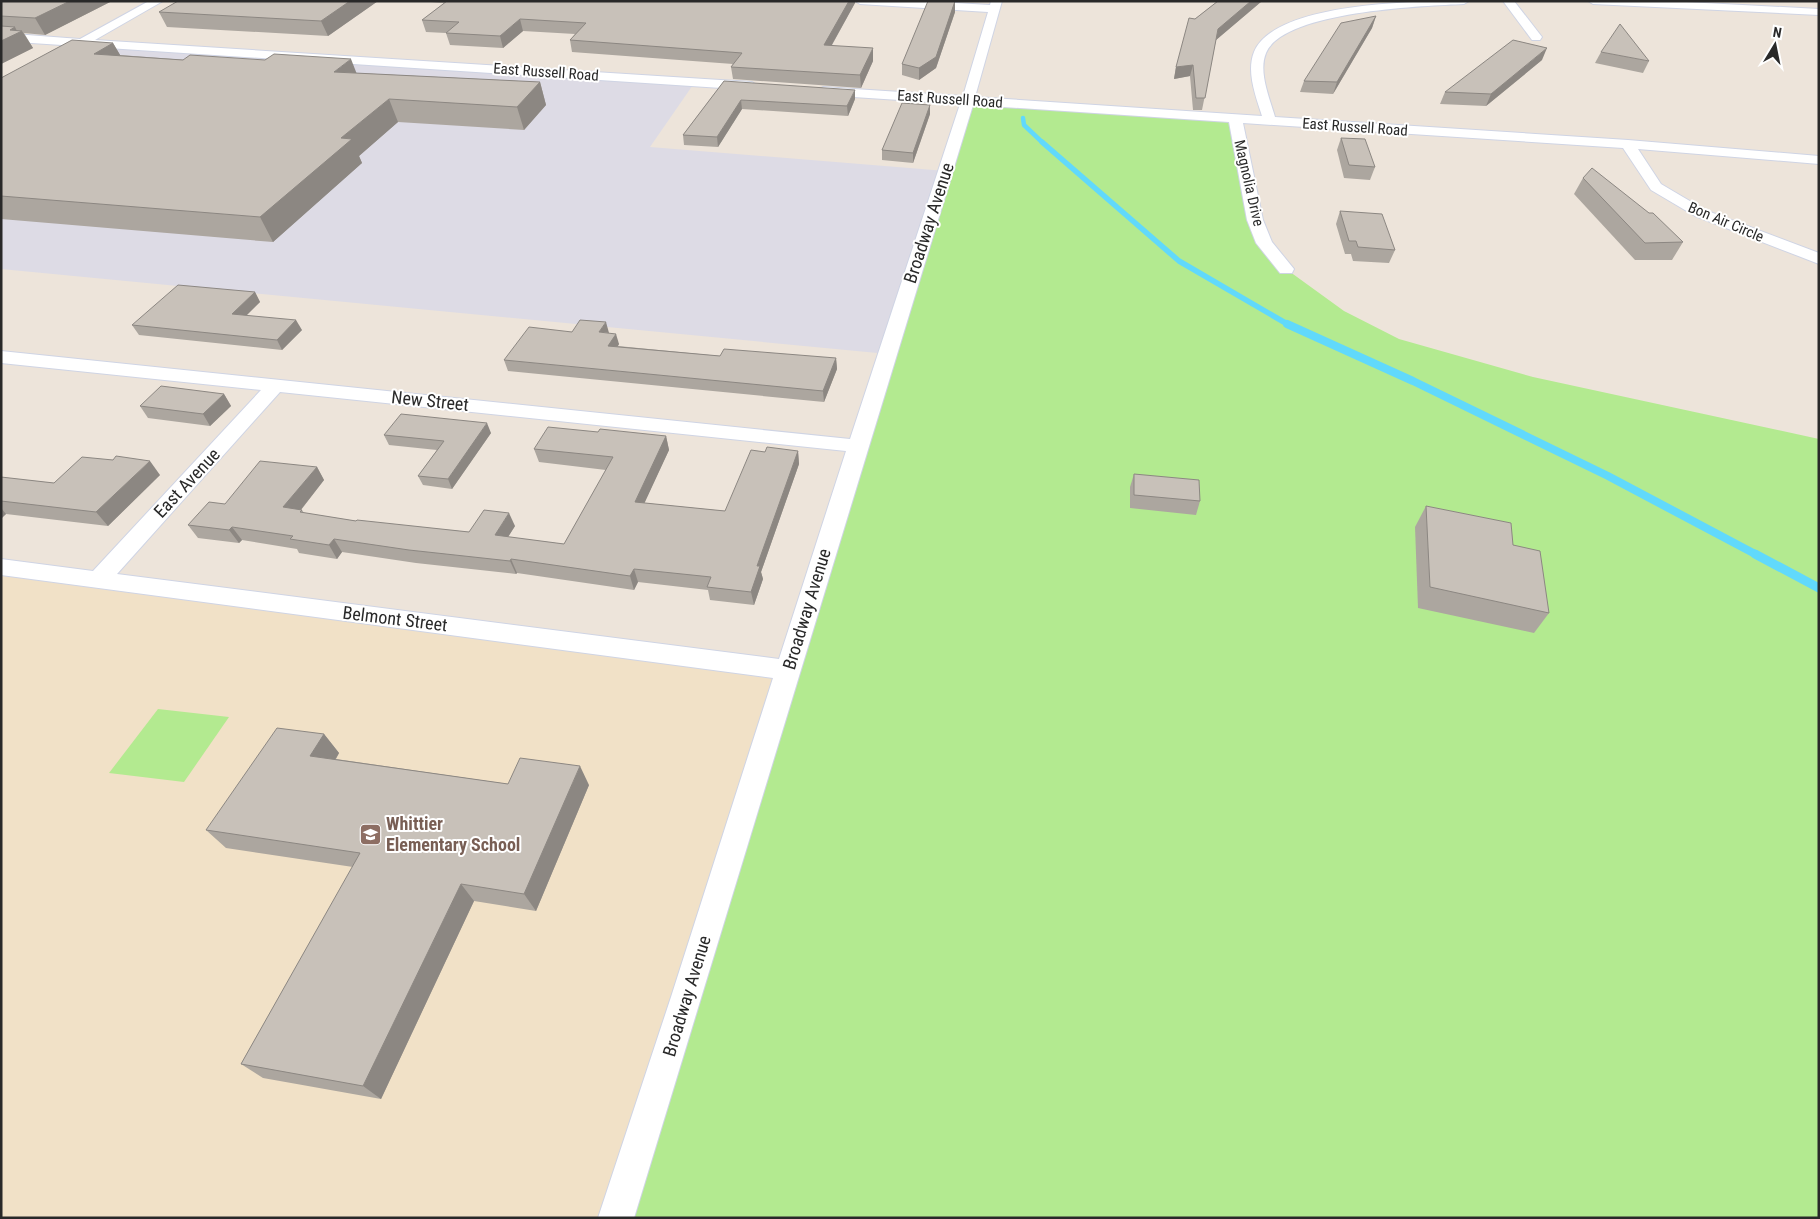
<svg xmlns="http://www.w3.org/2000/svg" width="1820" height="1219" font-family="'Roboto Condensed',sans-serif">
<rect width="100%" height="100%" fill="#ede4da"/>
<!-- industrial -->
<polygon fill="#dddbe5" points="82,42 695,82 650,147 946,171 888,354 1,269 1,85"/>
<!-- education -->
<polygon fill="#f1e1c7" points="1,567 788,670 616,1218 1,1218"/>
<!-- green -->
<g fill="#b3ea90">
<polygon points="968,100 1235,119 1255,220 1286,269 1344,311 1399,339 1533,377 1819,439 1819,1218 616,1218"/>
<polygon points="158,709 229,717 184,782 109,773"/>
</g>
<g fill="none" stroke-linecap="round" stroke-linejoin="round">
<!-- stream-far3 -->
<polyline stroke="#61d9fb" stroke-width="4.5" points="1023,118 1024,125 1043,143"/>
<!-- stream-far2 -->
<polyline stroke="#61d9fb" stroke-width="5.5" points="1042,142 1179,261 1289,325"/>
<!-- stream-far1 -->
<polyline stroke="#61d9fb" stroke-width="8" points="1287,324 1413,381 1608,476 1757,555"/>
<!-- stream -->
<polyline stroke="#61d9fb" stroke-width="9" points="1755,554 1819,588"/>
<defs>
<g id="street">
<polygon points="149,1 163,1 95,40 752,82 758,86 752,90 1,41 1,33 80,39"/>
<path d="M855 1H921L990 5 991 1H1002L975 97 1262 116C1256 97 1246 72 1254 52 1275 1 1423 1 1469 1L1464 4C1423 6 1283 11 1266 53 1258 72 1270 99 1275 117L1628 140 1819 156V164L1638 149 1661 184 1705 210 1819 253V264L1695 216 1651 190 1623 148 1243 123 1263 220 1272 242 1294 269 1292 273H1280L1256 243 1247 220 1229 122 973 105 634 1218H598L671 997 773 678 1 575V559L93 571 261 390 1 363V351L850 439 960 104 823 95 817 91 823 87 963 96 988 12 860 4ZM280 392 846 451 779 659 117 574Z"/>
<polygon points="1503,1 1514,1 1542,37 1540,40 1532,40"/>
<polygon points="1588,1 1667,1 1819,9 1819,15 1593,4"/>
</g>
</defs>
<!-- street casing -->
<use href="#street" stroke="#cfd4e4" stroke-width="2"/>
<!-- street -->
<use href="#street" fill="#fff" fill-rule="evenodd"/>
</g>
<!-- wall -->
<g fill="#aca69f">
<polygon points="1,1 112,1 45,35 24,33 33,48 1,64"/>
<polygon points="378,1 328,36 167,27 159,12"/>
<polygon points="417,1 855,1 855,3 832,45 873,61 861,88 733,79 731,67 733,64 572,52 570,40 575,34 523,31 503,48 450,45 446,33 426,32 422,20 445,3"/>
<polygon points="955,1 955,12 936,68 919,80 902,75 902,64"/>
<polygon points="1218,1 1262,1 1216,40 1202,110 1193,110 1190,76 1174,79 1176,67 1195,19"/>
<polygon points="1376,16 1372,28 1333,94 1300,92 1304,81"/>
<polygon points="113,43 120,55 357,73 540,82 546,105 524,130 398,122 359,156 362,163 273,242 1,219 1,78"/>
<polygon points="1601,52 1649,61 1643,73 1595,63"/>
<polygon points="1542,60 1486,106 1440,104 1445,92"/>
<polygon points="724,81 855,99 848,116 742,109 718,147 684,145 683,135"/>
<polygon points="930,105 930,114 913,163 882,160 882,150"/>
<polygon points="1341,138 1375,167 1370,180 1344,178 1337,150"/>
<polygon points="1583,178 1683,242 1672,260 1635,260 1574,194"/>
<polygon points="1340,211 1395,250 1389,263 1353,261 1351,254 1345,254 1336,224"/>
<polygon points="255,292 260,302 246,315 302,330 282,350 139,335 132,325"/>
<polygon points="572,332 608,333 619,344 618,346 720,356 836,358 837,369 824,402 508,371 504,360"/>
<polygon points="224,394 231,406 210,426 148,418 140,406"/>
<polygon points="598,432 666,436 669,450 644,503 725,511 765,452 798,451 799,464 761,572 763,579 754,605 710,600 708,590 638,582 634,590 517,573 516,574 416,563 342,552 337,559 299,553 297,549 242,540 239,543 198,538 188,525 225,504 317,467 324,480 301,510 302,510 304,513 356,521 469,532 515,526 508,537 564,544 606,470 539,462 534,449"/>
<polygon points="491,433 452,489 423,485 418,476 437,450 389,445 384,435"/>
<polygon points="1134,474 1200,501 1196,515 1130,508 1130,487"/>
<polygon points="160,475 108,526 6,514 1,518 1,476 3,478 54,483"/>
<polygon points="1426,506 1549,613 1534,633 1418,608 1415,527"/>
<polygon points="324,734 339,753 336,759 508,784 589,785 536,911 474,901 381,1099 263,1078 241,1064 353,867 226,848 206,830"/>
</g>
<!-- shaded-wall -->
<g fill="#8c8782">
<polygon points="70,1 112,1 45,35 35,18"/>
<polygon points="350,1 378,1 328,36 321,21"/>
<polygon points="849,1 855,1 855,3 825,57 824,45"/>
<polygon points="955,1 955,12 936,68 919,80 919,68"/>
<polygon points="1251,1 1262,1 1216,40 1218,29"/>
<polygon points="1376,16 1372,28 1333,94 1337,82"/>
<polygon points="520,19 523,31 503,48 500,36"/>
<polygon points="15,27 18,33 22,31 33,48 1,64 1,41 10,30"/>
<polygon points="113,43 126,65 94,54"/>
<polygon points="873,48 873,61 861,88 860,75"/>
<polygon points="1547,48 1542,60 1486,106 1491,94"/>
<polygon points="351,59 360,82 334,72"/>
<polygon points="1193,65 1190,76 1174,79 1176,67"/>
<polygon points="540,82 546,105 524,130 517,107"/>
<polygon points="855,90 855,99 848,116 847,106"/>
<polygon points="389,99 398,122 359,156 362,163 273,242 260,217 341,138"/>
<polygon points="741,100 742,109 718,147 717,137"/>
<polygon points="930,105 930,114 913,163 913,153"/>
<polygon points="255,292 260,302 238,324 232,314"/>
<polygon points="296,320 302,330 282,350 277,340"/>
<polygon points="606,322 609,333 599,332"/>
<polygon points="616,334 619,344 611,357 608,346"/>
<polygon points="836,358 837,369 824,402 823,391"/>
<polygon points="224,394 231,406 210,426 203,414"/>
<polygon points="487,423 491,433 452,489 448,479"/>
<polygon points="666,436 669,450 639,515 635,502"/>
<polygon points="798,451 799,464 761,572 763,579 754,605 751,592 757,566"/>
<polygon points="150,461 160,475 108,526 96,512"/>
<polygon points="317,467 324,480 292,521 283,507"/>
<polygon points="1,508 6,514 2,518 1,517"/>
<polygon points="509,513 515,526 501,548 495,535"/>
<polygon points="232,527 242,540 239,543 229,530"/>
<polygon points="334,539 342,552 337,559 329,545"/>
<polygon points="511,559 517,573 516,574 510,561"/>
<polygon points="634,569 638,582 634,590 630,576"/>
<polygon points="324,734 339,753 326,775 310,756"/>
<polygon points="580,766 589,785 536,911 524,894"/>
<polygon points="461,884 474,901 381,1099 363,1086"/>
</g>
<!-- building -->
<g fill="#c8c1b9" stroke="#8c8782">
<polygon points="1,1 70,1 35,18 1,16"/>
<polygon points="178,1 350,1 321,21 159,12"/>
<polygon points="447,1 849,1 824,45 873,48 860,75 731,67 742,53 570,40 586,23 520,19 500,36 446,33 459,22 422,20"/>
<polygon points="928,1 955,1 936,57 919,68 902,64"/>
<polygon points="1218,1 1251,1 1218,29 1205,98 1196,98 1193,65 1176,67 1189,18 1195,19"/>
<polygon points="1376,16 1337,82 1304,81 1341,23"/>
<polygon points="1620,24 1649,61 1601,52"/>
<polygon points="1,26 15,27 10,30 22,31 1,41"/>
<polygon points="72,40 113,43 94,54 183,60 190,55 265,60 274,54 351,59 334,72 540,82 517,107 389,99 341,138 352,139 260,217 1,196 1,78"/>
<polygon points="1513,40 1547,48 1491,94 1445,92"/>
<polygon points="724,81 855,90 847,106 741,100 717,137 683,135"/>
<polygon points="902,103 930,105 913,153 882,150"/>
<polygon points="1341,138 1365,139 1375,167 1349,165"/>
<polygon points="1592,168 1649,213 1653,213 1683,242 1645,243 1583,178"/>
<polygon points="1340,211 1382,214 1395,250 1358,247 1356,241 1349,241"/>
<polygon points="178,285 255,292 232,314 296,320 277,340 132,325"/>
<polygon points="580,320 606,322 599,332 616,334 608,346 720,356 724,349 836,358 823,391 504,360 529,327 572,332"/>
<polygon points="161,386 224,394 203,414 140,406"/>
<polygon points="401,414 487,423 448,479 418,476 444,441 384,435"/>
<polygon points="548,427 598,432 600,429 666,436 635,502 725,511 751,450 765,452 767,447 798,451 757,566 760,566 751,592 707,587 711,577 634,569 630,576 511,559 510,561 409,550 334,539 329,545 290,539 293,536 232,527 229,530 188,525 209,502 225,504 260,461 317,467 283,507 302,510 300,512 356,521 357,520 469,532 484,510 509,513 495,535 564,544 613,457 534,449"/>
<polygon points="116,456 150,461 96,512 1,501 1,477 54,483 82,457 113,460"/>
<polygon points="1134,474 1199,480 1200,501 1134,495"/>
<polygon points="1426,506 1511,523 1513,545 1540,551 1549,613 1430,587"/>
<polygon points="277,728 324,734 310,756 508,784 520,758 580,766 524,894 461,884 363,1086 241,1064 360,853 206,830"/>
</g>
<!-- icons -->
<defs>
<symbol id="school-square" viewBox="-11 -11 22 22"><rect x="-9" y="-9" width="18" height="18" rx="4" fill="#8d6e63" stroke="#fff"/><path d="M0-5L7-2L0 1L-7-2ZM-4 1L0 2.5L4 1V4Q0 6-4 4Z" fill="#fff"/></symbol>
</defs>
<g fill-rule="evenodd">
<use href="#school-square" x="358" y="822" width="25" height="25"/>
</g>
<g text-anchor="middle" stroke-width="4" stroke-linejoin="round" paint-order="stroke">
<!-- far-street labels -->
<g font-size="15" fill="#292929" stroke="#fff">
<text transform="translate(546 72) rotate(4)" y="5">East Russell Road</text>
<text transform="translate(950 99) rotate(4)" y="5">East Russell Road</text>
<text transform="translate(1355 127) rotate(4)" y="5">East Russell Road</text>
<text transform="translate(1249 183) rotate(77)" y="5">Magnolia Drive</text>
<text transform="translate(1726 222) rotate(23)" y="5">Bon Air Circle</text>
</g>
<!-- street labels -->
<g font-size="18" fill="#292929" stroke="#fff">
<text transform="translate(929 223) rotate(-72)" y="6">Broadway Avenue</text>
<text transform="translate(430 401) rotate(6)" y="6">New Street</text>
<text transform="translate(187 483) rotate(-47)" y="6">East Avenue</text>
<text transform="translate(807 609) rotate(-73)" y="6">Broadway Avenue</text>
<text transform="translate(395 619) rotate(7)" y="6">Belmont Street</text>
<text transform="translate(687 996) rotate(-73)" y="6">Broadway Avenue</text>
</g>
<!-- education labels -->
<g font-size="18" font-weight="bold" fill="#785e54" stroke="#fff" text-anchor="start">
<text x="386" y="830">Whittier<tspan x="386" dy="21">Elementary School</tspan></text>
</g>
</g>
<!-- border -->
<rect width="1820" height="1219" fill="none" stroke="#292929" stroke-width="5"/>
<!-- north arrow -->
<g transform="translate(1775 45) rotate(10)" stroke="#ffffff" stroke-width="4" paint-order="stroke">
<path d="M0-4L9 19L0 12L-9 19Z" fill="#292929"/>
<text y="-8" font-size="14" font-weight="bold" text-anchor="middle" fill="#292929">N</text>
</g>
</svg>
